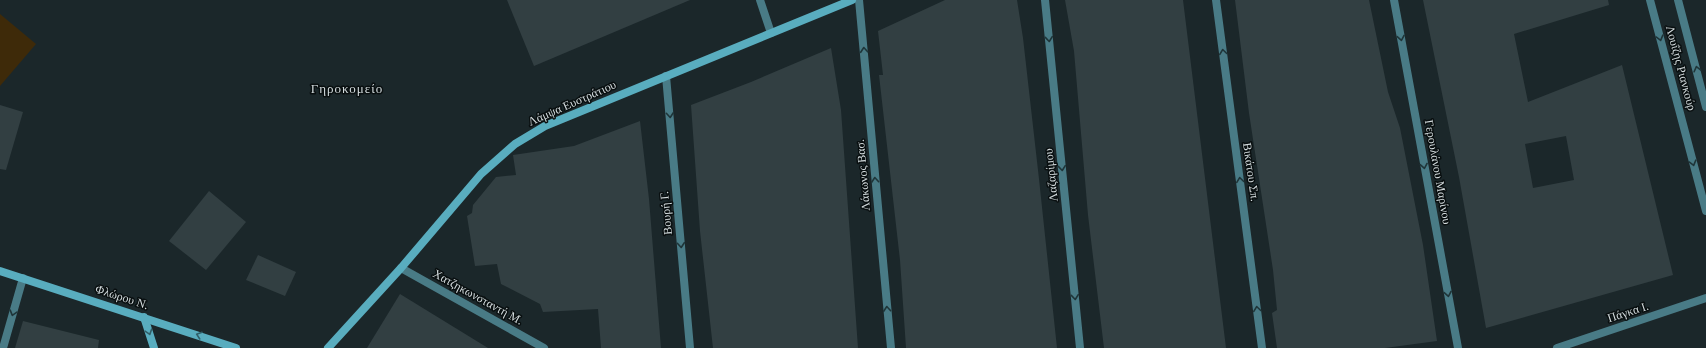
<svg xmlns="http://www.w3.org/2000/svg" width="1706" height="348" font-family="Georgia,serif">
<rect width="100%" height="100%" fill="#1b272a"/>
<!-- green -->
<polygon fill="#3e2a09" points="0,14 36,44 0,86"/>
<!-- building -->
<g fill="#323f42" fill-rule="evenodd">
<polygon points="507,0 690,0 534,66"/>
<polygon points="945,0 1017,0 1023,38 1039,179 1057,348 906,348 900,260 879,75 883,75 878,31"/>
<polygon points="1065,0 1183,0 1226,348 1104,348 1088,215 1074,51"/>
<polygon points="1235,0 1369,0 1388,92 1400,128 1423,245 1437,341 1385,348 1277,348 1272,313 1277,310 1273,270 1249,113"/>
<path d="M1423 0H1608L1609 5 1514 34 1528 102 1622 65 1673 275 1486 328 1459 177ZM1566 136 1574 180 1533 188 1525 144Z"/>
<polygon points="831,48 841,110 858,348 713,348 700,231 691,105 751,82"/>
<polygon points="0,105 23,112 6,170 0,169"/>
<polygon points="640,121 649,199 661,348 601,348 598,309 543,312 540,304 501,284 497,264 475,266 467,216 472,213 473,205 496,177 516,175 513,155 574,146"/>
<polygon points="209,191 246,222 206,270 169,241"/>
<polygon points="258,255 296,272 285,296 246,280"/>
<polygon points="400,294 488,348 367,348"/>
<polygon points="23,321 99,340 98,348 15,348"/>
</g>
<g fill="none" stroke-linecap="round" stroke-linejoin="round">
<!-- lane -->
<polyline stroke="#497b86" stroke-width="8" points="760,0 771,33"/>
<!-- street -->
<g stroke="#497b86" stroke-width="8">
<polyline points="859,0 891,348"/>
<polyline points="1045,0 1080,348"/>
<polyline points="1216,0 1262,348"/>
<polyline points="1394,0 1458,348"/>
<polyline points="1650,0 1706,211"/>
<polyline points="1678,0 1706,107"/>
<polyline points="666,76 690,348"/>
<polyline points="401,268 544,348"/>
<polyline points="3,348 23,278"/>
<polyline points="1557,348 1706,298"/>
</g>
<!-- secondary -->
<g stroke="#59adbf" stroke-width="8">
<polyline points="0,271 236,348"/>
<polyline points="144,317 154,348"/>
<polyline points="328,348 401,268 481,174 515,144 545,126 852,0"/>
</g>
</g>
<!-- one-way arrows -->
<defs><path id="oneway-chevron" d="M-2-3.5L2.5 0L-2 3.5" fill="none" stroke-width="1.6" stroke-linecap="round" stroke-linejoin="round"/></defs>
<g stroke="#1f3539">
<use href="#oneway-chevron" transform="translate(1401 38) rotate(80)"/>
<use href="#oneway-chevron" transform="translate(1660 38) rotate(75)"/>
<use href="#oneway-chevron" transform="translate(1049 39) rotate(84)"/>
<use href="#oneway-chevron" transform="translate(864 50) rotate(-95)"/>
<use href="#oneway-chevron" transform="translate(1223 52) rotate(-98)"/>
<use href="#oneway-chevron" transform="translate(1697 69) rotate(-104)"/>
<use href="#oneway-chevron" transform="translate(670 115) rotate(85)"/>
<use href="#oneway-chevron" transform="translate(1693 163) rotate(75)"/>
<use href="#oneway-chevron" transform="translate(1424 166) rotate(80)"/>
<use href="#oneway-chevron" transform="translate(1062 168) rotate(84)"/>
<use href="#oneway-chevron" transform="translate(875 180) rotate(-95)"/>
<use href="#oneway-chevron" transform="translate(1240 180) rotate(-98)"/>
<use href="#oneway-chevron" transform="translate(681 245) rotate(85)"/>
<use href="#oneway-chevron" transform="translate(1448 294) rotate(80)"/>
<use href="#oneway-chevron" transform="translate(1075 297) rotate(84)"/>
<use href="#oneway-chevron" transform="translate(887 309) rotate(-95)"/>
<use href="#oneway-chevron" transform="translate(1257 309) rotate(-98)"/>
<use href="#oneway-chevron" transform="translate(13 313) rotate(106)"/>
</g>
<g stroke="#315e68">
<use href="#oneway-chevron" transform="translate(149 332) rotate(72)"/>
<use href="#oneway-chevron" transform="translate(199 335) rotate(-161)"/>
</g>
<g text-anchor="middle" stroke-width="3" stroke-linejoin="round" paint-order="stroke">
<!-- street labels -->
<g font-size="12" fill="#d3dbdd" stroke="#090f10">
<text transform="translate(1681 68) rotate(75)" y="4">Λουΐζης Ριανκούρ</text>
<text transform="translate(572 103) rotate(-24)" y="4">Λάμψα Ευστράτιου</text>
<text transform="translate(1251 172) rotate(82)" y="4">Βικάτου Σπ.</text>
<text transform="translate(1438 172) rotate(80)" y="4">Γερουλάνου Μαρίνου</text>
<text transform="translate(863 175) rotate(-95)" y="4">Λάκωνος Βασ.</text>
<text transform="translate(1051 175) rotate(-96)" y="4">Λαζαρίμου</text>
<text transform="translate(666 213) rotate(-95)" y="4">Βουρή Γ.</text>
<text transform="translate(122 297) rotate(18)" y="4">Φλώρου Ν.</text>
<text transform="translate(478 297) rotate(29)" y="4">Χατζηκωνσταντή Μ.</text>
<text transform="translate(1628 312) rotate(-18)" y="4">Πάγκα Ι.</text>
</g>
<!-- neighbourhood labels -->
<g font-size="13" letter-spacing="1" fill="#d3dbdd" stroke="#090f10">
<text x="347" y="93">Γηροκομείο</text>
</g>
</g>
</svg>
